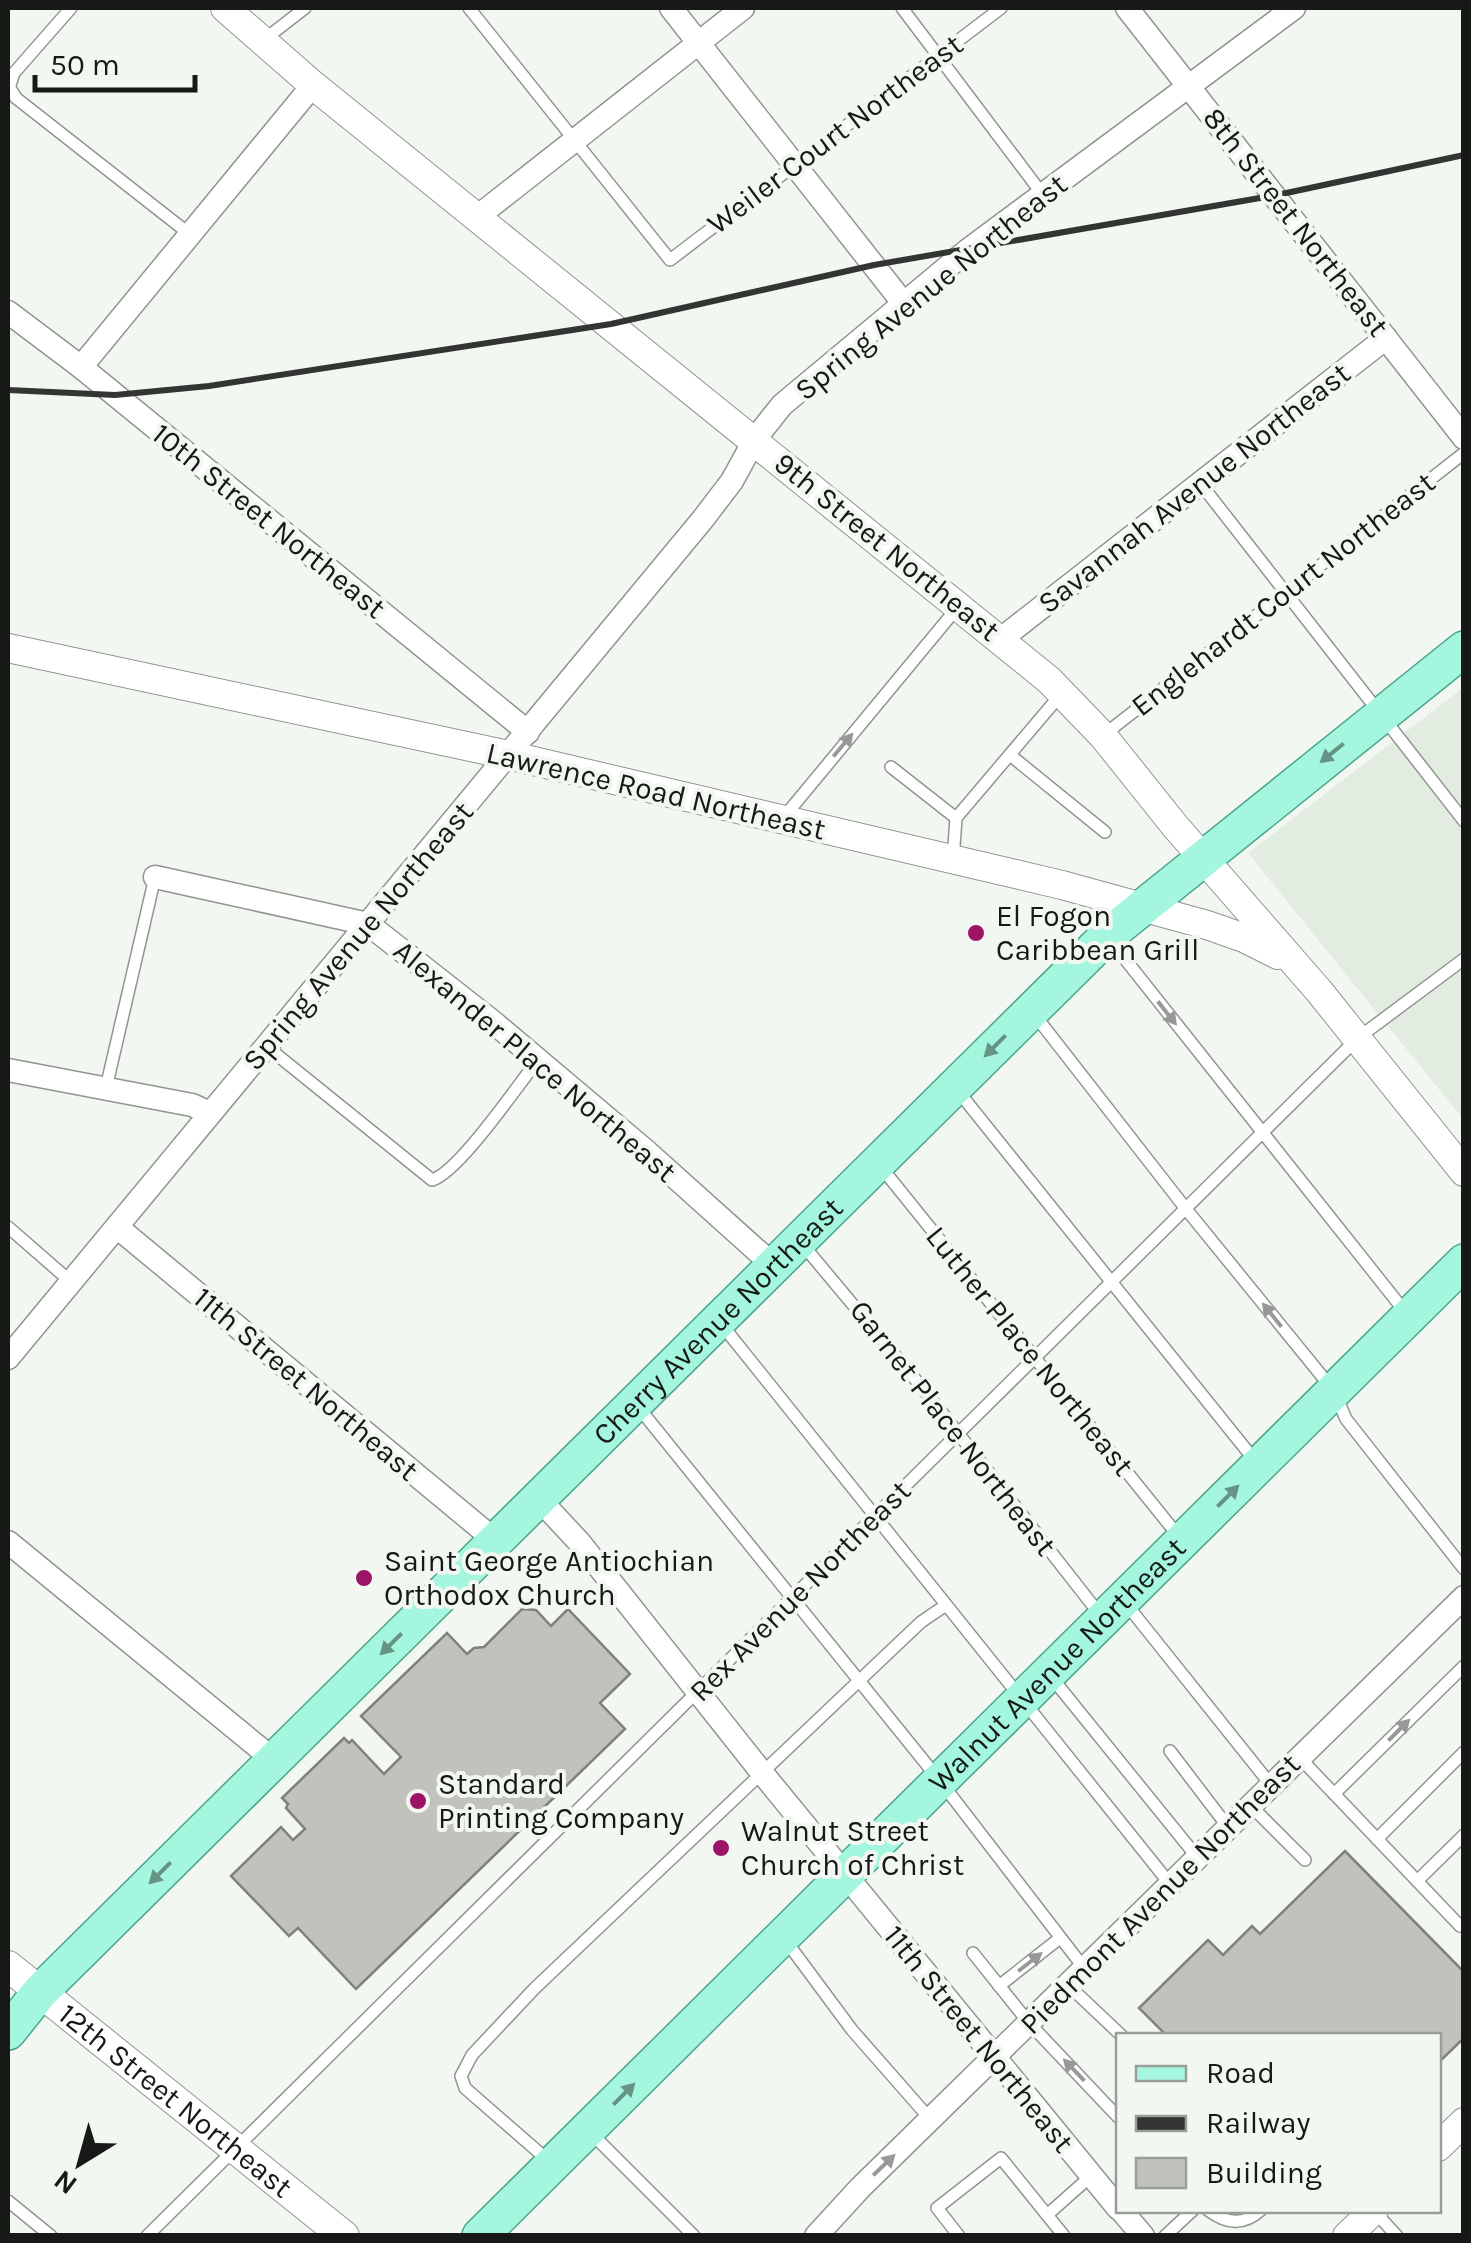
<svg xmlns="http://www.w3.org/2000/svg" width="1471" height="2243" font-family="Karla,sans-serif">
<rect width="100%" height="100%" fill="#f2f7f1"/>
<!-- built -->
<polygon fill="#e2ece1" points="1463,688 1463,1119 1248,853"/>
<!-- building -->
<g fill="#c1c2bb" stroke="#81817b" stroke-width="2.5">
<polygon points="522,1609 536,1610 551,1626 568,1609 630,1674 600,1703 625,1729 356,1989 298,1928 289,1936 231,1876 281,1827 293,1840 305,1829 286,1808 288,1804 282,1798 344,1738 349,1743 352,1740 384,1774 401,1757 361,1716 447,1633 467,1654 474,1648 484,1647"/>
<polygon points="1345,1851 1464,1972 1464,2038 1438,2063 1438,2036 1167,2036 1139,2008 1208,1940 1223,1955 1252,1926 1260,1934"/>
</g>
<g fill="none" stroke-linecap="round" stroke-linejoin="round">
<defs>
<g id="service">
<polyline points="469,8 670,260 1001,8"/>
<polyline points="902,8 1043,195"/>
<polyline points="265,39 305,8"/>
<polyline points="8,85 16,98 192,236"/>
<polyline points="8,91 14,73 71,8"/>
<polyline points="1200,483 1464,821"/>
<polyline points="1105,734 1464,453"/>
<polyline points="1010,755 1105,832"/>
<polyline points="891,767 956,818"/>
<polyline points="784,817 957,608"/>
<polyline points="953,860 956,818 1062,693"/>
<polyline points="1109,939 1406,1313"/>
<polyline points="1034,1014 1186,1209 1334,1391 1346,1419 1464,1569"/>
<path d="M266 1046 432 1180C459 1172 517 1086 538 1060"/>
<polyline points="106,1088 155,877"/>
<polyline points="958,1091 1256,1462"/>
<polyline points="881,1167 1180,1538"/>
<polyline points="8,1227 70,1281"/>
<polyline points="803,1245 925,1391 1101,1616"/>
<polyline points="722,1325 1170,1884"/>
<polyline points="639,1408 940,1781 1084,1968"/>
<polyline points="1127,1605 1271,1785"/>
<polyline points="1052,1678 1197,1857"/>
<polyline points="1170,1751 1228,1827"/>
<polyline points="1299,1757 1460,1926 1464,1923"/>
<polyline points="1334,1794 1464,1666"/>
<polyline points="1250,1805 1305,1860"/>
<polyline points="1377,1839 1464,1752"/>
<polyline points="1417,1881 1464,1835"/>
<polyline points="786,1941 852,2030 931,2120"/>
<polyline points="973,1953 1029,2023 1118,2117"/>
<polyline points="1068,1985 1122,2036"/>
<polyline points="999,1986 1060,1938"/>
<polyline points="591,2133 694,2236"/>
<polyline points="550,2162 465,2088 461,2076 472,2055 534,1989 921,1622 946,1605"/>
<polyline points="8,2201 51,2236"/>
<path d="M1208 2210C1227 2224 1243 2226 1261 2210"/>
<polyline points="1374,2211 1397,2236"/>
<polyline points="1047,2215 1091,2176"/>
<polyline points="147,2236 1358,1038 1464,959"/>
<polyline points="959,2236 937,2208 1001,2158 1064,2236"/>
<polyline points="1165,2236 1193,2210"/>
</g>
<g id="minor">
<polyline points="671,8 904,304"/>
<polyline points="1127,8 1464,438"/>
<polyline points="477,217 743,8"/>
<polyline points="8,312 81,367 528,732"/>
<polyline points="81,367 313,85"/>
<polyline points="1001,639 1386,338"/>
<polyline points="155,877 368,924 493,1022 646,1151 773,1265"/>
<polyline points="8,1070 192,1105 210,1113"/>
<polyline points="117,1227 496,1541"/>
<polyline points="8,1358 703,519 732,481 755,439 782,405 968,250 1294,8"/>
<polyline points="538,1498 580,1543 763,1774 1118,2208"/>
<polyline points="8,1542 274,1760"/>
<polyline points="1121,2210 1143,2236"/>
<polyline points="816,2236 860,2188 1464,1597"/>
</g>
<g id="tertiary">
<polyline points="225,8 313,85 1049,680 1103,736 1175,826 1319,991 1464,1172"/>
<polyline points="8,648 508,755 1062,885 1207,925 1244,938 1278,955"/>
<polyline points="1438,2147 1464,2122"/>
<polyline points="1347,2236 1374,2210"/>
</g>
<g id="secondary">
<path id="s1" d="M8 1966 344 2236"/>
</g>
<g id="primary">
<path id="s2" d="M8 2032 40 1992 1107 936 1464 649"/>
<path id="s3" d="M480 2236 1464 1262"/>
</g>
</defs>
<!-- service casing -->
<use href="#service" stroke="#919590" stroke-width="14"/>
<!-- minor casing -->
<use href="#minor" stroke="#919590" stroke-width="25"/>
<!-- tertiary casing -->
<use href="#tertiary" stroke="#919590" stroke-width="30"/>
<!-- secondary casing -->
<use href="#secondary" stroke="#919590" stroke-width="32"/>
<!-- primary casing -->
<use href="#primary" stroke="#4ba58a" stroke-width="38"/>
<!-- service -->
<use href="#service" stroke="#fff" stroke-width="11"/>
<!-- minor -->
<use href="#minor" stroke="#fff" stroke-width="22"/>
<!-- tertiary -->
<use href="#tertiary" stroke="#fff" stroke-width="28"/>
<!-- secondary -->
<use href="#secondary" stroke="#fff" stroke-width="30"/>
<!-- primary -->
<use href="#primary" stroke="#a4f6de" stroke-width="35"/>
<!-- rail -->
<polyline stroke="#333533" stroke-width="6" points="8,390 115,395 209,386 611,324 874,265 1277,195 1464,155"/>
</g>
<!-- one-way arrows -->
<defs><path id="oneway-solid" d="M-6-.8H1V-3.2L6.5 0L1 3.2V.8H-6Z" transform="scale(2.5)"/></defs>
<g fill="#979897">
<use href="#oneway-solid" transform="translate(843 745) rotate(-50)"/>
<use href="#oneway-solid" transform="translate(1167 1013) rotate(52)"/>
<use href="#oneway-solid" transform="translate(1272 1315) rotate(-129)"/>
<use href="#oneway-solid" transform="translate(1399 1730) rotate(-45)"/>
<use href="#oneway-solid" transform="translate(1030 1962) rotate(-38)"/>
<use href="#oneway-solid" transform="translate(1074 2070) rotate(-134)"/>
<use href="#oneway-solid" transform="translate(884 2165) rotate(-44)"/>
</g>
<g fill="#659384">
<use href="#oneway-solid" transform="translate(1332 753) rotate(141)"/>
<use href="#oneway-solid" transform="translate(995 1046) rotate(135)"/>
<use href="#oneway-solid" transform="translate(1228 1496) rotate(-45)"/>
<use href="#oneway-solid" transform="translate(391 1644) rotate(135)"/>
<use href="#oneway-solid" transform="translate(160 1873) rotate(135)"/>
<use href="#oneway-solid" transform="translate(624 2094) rotate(-45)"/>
</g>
<!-- markers -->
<g fill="#9c1465" stroke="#f2f7f1" stroke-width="4">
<circle cx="976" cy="933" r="10"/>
<circle cx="364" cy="1578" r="10"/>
<circle cx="418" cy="1801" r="10"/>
<circle cx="721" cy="1848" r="10"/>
</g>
<g text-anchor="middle" stroke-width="8" stroke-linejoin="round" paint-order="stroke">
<!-- street labels -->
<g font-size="30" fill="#171917" stroke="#f2f7f1">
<text transform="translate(835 134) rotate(-37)" y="10">Weiler Court Northeast</text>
<text transform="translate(1296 222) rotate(52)" y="10">8th Street Northeast</text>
<text transform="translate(931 287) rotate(-39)" y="10">Spring Avenue Northeast</text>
<text transform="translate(1194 488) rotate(-38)" y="10">Savannah Avenue Northeast</text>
<text transform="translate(269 521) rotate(39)" y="10">10th Street Northeast</text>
<text transform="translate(887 547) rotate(39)" y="10">9th Street Northeast</text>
<text transform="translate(1283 594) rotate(-38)" y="10">Englehardt Court Northeast</text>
<text transform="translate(656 791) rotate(13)" y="10">Lawrence Road Northeast</text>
<text transform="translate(358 936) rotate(-50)" y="10">Spring Avenue Northeast</text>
<text transform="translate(535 1061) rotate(40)" y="10">Alexander Place Northeast</text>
<text dy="10" stroke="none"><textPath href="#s2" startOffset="1005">Cherry Avenue Northeast</textPath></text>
<text transform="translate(1030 1351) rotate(51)" y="10">Luther Place Northeast</text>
<text transform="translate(306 1384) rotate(40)" y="10">11th Street Northeast</text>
<text transform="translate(953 1428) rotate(52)" y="10">Garnet Place Northeast</text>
<text transform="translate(800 1591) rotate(-45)" y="10">Rex Avenue Northeast</text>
<text dy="10" stroke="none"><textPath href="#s3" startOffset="812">Walnut Avenue Northeast</textPath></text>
<text transform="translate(1160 1894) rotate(-45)" y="10">Piedmont Avenue Northeast</text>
<text transform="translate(979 2039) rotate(51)" y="10">11th Street Northeast</text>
<text dy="10" stroke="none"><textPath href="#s1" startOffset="215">12th Street Northeast</textPath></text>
</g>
<!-- poi labels -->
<g font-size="30" fill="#171917" stroke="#f2f7f1" text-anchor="start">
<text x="996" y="926">El Fogon<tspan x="996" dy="34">Caribbean Grill</tspan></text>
<text x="384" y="1571">Saint George Antiochian<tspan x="384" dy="34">Orthodox Church</tspan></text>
<text x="438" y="1794">Standard<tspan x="438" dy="34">Printing Company</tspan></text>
<text x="741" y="1841">Walnut Street<tspan x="741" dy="34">Church of Christ</tspan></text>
</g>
</g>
<!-- border -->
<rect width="1471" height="2243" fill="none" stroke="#171917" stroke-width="20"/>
<!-- legend -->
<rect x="1116" y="2033" width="325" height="180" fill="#f2f7f1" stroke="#9a9e9a" stroke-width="2.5"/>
<rect x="1136" y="2066" width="50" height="15" fill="#a4f6de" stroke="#9a9e9a" stroke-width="2.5"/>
<text x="1206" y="2083" font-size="30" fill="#171917">Road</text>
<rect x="1136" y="2116" width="50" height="15" fill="#333533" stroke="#9a9e9a" stroke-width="2.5"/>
<text x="1206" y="2133" font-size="30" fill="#171917">Railway</text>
<rect x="1136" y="2158" width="50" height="30" fill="#c1c2bb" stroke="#9a9e9a" stroke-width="2.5"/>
<text x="1206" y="2183" font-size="30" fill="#171917">Building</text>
<!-- north arrow -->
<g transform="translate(80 2163) rotate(217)" stroke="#f2f7f1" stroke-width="8" paint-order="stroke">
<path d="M0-8L18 38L0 25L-18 38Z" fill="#171917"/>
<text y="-15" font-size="28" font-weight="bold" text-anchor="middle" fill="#171917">N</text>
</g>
<!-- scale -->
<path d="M35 75v15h160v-15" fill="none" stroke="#171917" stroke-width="5"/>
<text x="50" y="75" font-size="30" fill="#171917" stroke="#f2f7f1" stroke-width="8" paint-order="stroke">50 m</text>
</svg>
